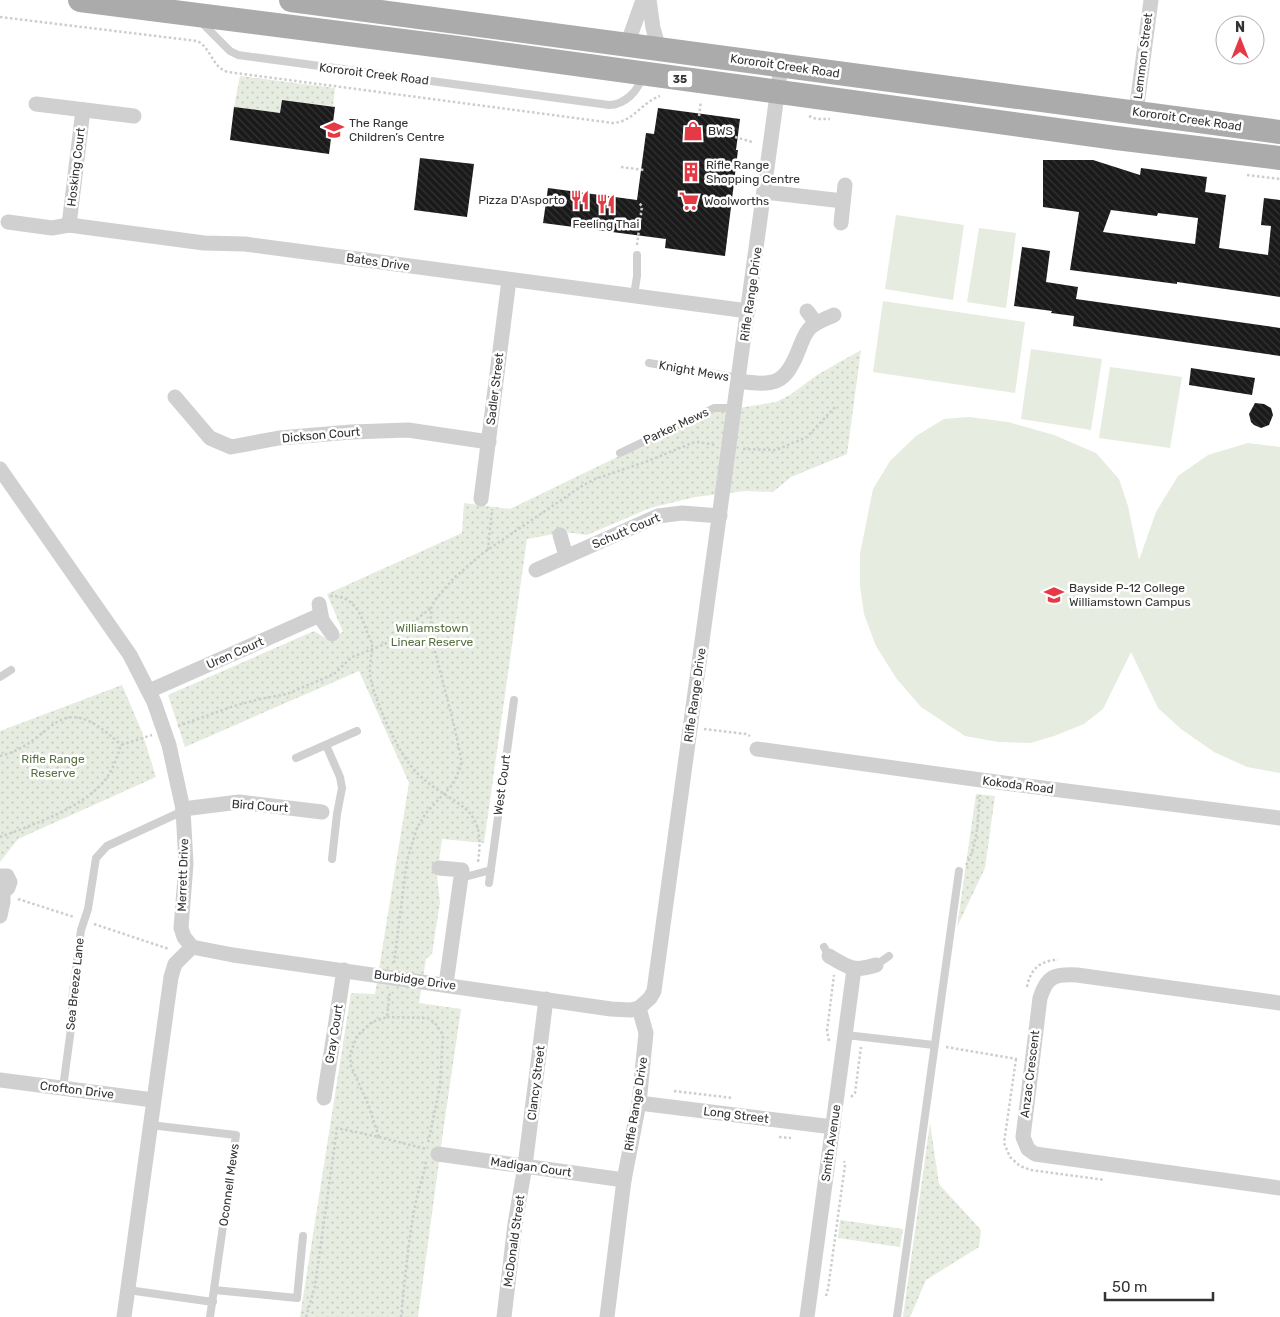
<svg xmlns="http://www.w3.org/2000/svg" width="1280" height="1317" font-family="Rubik,sans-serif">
<defs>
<pattern id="park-dots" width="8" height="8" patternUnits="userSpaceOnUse" patternTransform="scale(1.25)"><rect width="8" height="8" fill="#e6ecdf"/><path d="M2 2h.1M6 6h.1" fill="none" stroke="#c6cbc0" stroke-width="1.8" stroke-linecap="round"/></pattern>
<pattern id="building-back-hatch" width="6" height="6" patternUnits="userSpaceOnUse" patternTransform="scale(1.25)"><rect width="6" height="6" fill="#1a1a1a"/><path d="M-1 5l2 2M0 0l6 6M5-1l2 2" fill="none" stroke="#333"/></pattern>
</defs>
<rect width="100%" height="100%" fill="#fff"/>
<!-- grass -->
<g fill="#e6ecdf">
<polygon points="896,215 964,225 953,300 885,289"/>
<polygon points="979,228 1016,233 1006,308 967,302"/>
<polygon points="883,301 1025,322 1015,393 873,372"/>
<polygon points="1031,349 1102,359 1091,430 1021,419"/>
<polygon points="1110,367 1182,377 1170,448 1099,438"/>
<polygon points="969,417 1008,422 1054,435 1096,453 1119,479 1128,506 1139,560 1156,512 1178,476 1208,455 1248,443 1280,447 1280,773 1247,767 1214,752 1181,729 1158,708 1131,652 1103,709 1084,724 1054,736 1031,743 998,742 965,736 921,707 896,678 876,646 864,614 860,586 860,554 873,489 890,461 916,436 944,419"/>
</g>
<!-- park -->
<g fill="url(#park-dots)">
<polygon points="240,76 335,88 333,106 282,100 280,113 234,107"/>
<polygon points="861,350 847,454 791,477 773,492 745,491 695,497 650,508 587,535 565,532 527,539 484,843 442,839 437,877 440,902 432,954 426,959 419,1003 461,1009 443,1132 418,1317 300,1317 351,993 375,994 409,783 359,671 185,747 168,695 314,631 327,639 343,632 327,594 462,533 464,503 510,509 708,413 776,402 790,395 817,375"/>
<polygon points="122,685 142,732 156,777 18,839 0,862 0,731"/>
<polygon points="976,794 995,796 985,868 957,927"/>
<polygon points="930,1123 939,1184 981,1230 979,1247 926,1280 910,1317 903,1317"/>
<polygon points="840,1220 903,1229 900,1247 838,1238"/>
</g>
<!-- building -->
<g fill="url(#building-back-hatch)" fill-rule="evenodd">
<polygon points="282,100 335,107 329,154 230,140 234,107 280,113"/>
<polygon points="658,108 740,119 736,150 738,150 725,256 665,248 666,239 543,223 548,188 637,200 646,133 654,134"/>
<polygon points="420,158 474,164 467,217 414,210"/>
<path d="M1043 160H1093L1140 175 1141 168 1207 177 1205 192 1226 195 1219 248 1268 255 1271 226 1261 225 1264 198 1280 200V297L1177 282V284L1070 270 1079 212 1043 207ZM1111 210 1157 216 1158 213 1198 218 1195 244 1103 232Z"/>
<polygon points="1022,247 1050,251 1046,282 1078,287 1076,299 1280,328 1280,356 1073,326 1074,316 1051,313 1052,311 1014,306"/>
<polygon points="1191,368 1255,378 1252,395 1189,385"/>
<polygon points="1255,403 1264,404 1271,408 1273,415 1269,425 1261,428 1254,425 1251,422 1249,414"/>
</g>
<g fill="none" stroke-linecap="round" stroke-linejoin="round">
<!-- path -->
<g stroke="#cdcdcd" stroke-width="2.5" stroke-dasharray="2.5 2.5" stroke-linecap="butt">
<path d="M0 17 197 41C211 47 212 68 228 72L613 123C633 122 642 102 660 96"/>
<polyline points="699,116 701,101"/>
<polyline points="809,116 816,119 830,119"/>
<polyline points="735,137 752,142"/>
<polyline points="621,167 644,170"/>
<polyline points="1247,175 1280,179"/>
<polyline points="637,245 642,206 639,203"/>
<polyline points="743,449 776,450 807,437 836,406"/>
<polyline points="488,550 492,509"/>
<path d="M330 596C353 595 361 613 367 632 369 636 372 642 372 646 372 657 368 669 371 680 374 694 380 707 385 720 394 739 404 760 419 775 454 808 487 802 478 862"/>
<polyline points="178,726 234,706 260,699 287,694 334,674 352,657 385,644 431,608"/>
<polyline points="704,729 746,734 750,736"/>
<path d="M0 756C57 742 55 683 121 745"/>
<path d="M0 837C32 825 83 808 105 780 113 770 117 757 121 745L152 735"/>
<path d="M966 865C978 845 978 817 980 795"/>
<polyline points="18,899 74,917"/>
<polyline points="94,924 169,949"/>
<polyline points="394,963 407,860 417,828 426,813 453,784 461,766 461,758 454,725 431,636 431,608 435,600 454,578 483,553 582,486 595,479 648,461 692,443 698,442 716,445"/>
<path d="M1027 987C1030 970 1040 960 1058 960"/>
<polyline points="387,1017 428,1018 435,1023 443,1035 440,1087 428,1143"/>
<polyline points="829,1041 827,1031 834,975"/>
<polyline points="946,1047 1017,1059"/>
<polyline points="1016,1059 1004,1143 1010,1157 1020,1166 1031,1170 1105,1180"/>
<polyline points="674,1091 733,1098"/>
<polyline points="851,1097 855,1093 861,1047"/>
<polyline points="379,1137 426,1149"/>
<polyline points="779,1137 791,1138"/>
<polyline points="826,1296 828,1289 845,1165 844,1161"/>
<polyline points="306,1317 315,1286 337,1128 379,1137 368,1104 351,1066 350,1054 357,1036 372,1022 387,1017 390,991"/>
<path d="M401 1317C405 1280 408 1242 415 1206 418 1190 424 1176 426 1161"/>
</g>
<!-- lane -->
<g stroke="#d0d0d0" stroke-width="8">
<path d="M201 22 230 51 238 55 609 105C625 105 639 90 642 76"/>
<polyline points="634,295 637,276 637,255"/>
<polyline points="649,363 739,378"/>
<polyline points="620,453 714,408 735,408"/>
<polyline points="0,677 11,670"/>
<polyline points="326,745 340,777 342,788 337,814 332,859"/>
<polyline points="296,758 357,731"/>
<polyline points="461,878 491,870"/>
<polyline points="489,883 514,700"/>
<polyline points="824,947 829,956"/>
<polyline points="876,965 889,956"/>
<polyline points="846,1035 934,1045"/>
<polyline points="63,1088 72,1021 72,1000 81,930 88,909 96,858 107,846 183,811"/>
<polyline points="150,1125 236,1135 210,1317"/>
<polyline points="128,1290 213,1302"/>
<polyline points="214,1290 297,1298 303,1236"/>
<polyline points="897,1317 959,871"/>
</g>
<!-- street -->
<g stroke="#d0d0d0" stroke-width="15">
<polyline points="649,0 653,28 659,49"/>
<polyline points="627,45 643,0"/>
<polyline points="36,104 134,116"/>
<polyline points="1136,112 1151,0"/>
<polyline points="765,192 843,201"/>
<polyline points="8,222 52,228 69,225 204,243 245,244 748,311"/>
<polyline points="841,223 845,185"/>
<polyline points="69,225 83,110"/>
<polyline points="807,311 816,323"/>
<path d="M738 381C775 386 785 385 799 349 802 342 804 334 810 328 816 322 826 319 834 315"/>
<polyline points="175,397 210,438 231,447 279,438 351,432 408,430 489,442"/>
<polyline points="0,469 130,655 154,702 169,745 183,809 186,864 181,928 184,937 192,947 175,964 171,977 124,1317"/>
<polyline points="481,499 509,280"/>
<polyline points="560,535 566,556"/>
<polyline points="536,570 658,516 682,513 720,516"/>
<polyline points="319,604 322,620 332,634"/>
<polyline points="149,691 320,615"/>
<polyline points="757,749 981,780 1280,818"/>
<polyline points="183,809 239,802 322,812"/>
<polyline points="439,868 462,870 446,984"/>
<polyline points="0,876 7,876 10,882 8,888 5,890 0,890"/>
<polyline points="0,916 3,902 3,890"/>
<polyline points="192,947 233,955 611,1009 631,1010 639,1008"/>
<path d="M829 956C849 968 854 972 876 965"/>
<path d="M1280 1003 1077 975C1054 974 1047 976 1040 998L1023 1137 1028 1149 1035 1154 1280 1188"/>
<polyline points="0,1080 153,1100"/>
<polyline points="324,1098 344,970"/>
<polyline points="639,1103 833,1127"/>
<polyline points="438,1154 624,1180"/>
<polyline points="504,1317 515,1224 525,1166 546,999"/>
<polyline points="607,1317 624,1180 639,1103 646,1033 639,1008 650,998 654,991 781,66"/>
<polyline points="807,1317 854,969"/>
</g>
<!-- primary -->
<g stroke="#ababab" stroke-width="24">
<polyline points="80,0 458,48 1116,138 1280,158"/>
<polyline points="291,0 1280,132"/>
</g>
</g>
<!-- icons -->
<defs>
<symbol id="school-bare" viewBox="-9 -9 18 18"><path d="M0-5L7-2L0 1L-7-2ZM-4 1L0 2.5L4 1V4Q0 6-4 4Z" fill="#e63946" stroke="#fff" stroke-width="2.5" paint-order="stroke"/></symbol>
<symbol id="shop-bare" viewBox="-9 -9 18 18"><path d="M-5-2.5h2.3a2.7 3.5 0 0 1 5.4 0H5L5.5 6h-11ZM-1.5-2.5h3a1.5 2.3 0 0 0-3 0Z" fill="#e63946" stroke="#fff" stroke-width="2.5" paint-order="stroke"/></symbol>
<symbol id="building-bare" viewBox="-9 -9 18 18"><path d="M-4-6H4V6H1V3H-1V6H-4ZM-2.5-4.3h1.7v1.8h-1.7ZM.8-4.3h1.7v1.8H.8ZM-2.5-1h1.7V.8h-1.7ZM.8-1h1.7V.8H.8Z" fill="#e63946" stroke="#fff" stroke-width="2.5" paint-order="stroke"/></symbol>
<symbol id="restaurant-bare" viewBox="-9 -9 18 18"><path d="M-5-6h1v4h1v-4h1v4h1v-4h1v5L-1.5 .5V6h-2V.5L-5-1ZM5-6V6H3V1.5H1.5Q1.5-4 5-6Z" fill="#e63946" stroke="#fff" stroke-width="2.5" paint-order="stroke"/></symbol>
<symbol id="supermarket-bare" viewBox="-9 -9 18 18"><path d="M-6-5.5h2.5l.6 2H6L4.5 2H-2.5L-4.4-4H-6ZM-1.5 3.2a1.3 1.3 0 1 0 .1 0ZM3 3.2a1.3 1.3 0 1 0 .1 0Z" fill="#e63946" stroke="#fff" stroke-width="2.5" paint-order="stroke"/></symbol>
</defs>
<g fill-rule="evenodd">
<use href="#school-bare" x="320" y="116" width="28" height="28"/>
<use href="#shop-bare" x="679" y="117" width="28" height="28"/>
<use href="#building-bare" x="677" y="158" width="28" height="28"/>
<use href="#restaurant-bare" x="566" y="186" width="28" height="28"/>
<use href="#supermarket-bare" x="675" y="187" width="28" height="28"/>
<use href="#restaurant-bare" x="592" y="190" width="28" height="28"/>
<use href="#school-bare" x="1040" y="581" width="28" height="28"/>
</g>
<g text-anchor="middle" stroke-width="5" stroke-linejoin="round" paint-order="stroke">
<!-- shield labels -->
<rect fill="#fff" stroke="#707070" stroke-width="1" x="667.5" y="70.5" width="25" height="17" rx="4"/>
<g font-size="11" font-weight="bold" fill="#333">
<text x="680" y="83">35</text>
</g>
<!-- street labels -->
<g font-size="12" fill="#333" stroke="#fff">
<text transform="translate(1143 56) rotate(-83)" y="4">Lemmon Street</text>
<text transform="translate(785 66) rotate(8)" y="4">Kororoit Creek Road</text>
<text transform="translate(374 74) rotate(7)" y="4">Kororoit Creek Road</text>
<text transform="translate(1187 119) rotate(8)" y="4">Kororoit Creek Road</text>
<text transform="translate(76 167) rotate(-83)" y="4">Hosking Court</text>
<text transform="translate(378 262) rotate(8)" y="4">Bates Drive</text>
<text transform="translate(751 294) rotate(-82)" y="4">Rifle Range Drive</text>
<text transform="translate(694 371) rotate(10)" y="4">Knight Mews</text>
<text transform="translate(495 389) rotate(-83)" y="4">Sadler Street</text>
<text transform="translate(676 426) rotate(-25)" y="4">Parker Mews</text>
<text transform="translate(321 435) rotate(-5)" y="4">Dickson Court</text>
<text transform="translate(626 531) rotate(-23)" y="4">Schutt Court</text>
<text transform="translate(235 653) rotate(-24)" y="4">Uren Court</text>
<text transform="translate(695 695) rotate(-82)" y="4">Rifle Range Drive</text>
<text transform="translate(502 785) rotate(-82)" y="4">West Court</text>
<text transform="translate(1018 785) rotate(7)" y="4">Kokoda Road</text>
<text transform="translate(260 806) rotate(4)" y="4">Bird Court</text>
<text transform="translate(183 875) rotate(-88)" y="4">Merrett Drive</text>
<text transform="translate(415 980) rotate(8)" y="4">Burbidge Drive</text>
<text transform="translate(75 984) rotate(-84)" y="4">Sea Breeze Lane</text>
<text transform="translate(334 1034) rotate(-81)" y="4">Gray Court</text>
<text transform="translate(1030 1074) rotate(-83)" y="4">Anzac Crescent</text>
<text transform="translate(536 1083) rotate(-83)" y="4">Clancy Street</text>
<text transform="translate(77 1090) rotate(7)" y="4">Crofton Drive</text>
<text transform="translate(636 1104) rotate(-81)" y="4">Rifle Range Drive</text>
<text transform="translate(736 1115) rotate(7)" y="4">Long Street</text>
<text transform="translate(831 1143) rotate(-82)" y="4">Smith Avenue</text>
<text transform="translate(531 1167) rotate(8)" y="4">Madigan Court</text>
<text transform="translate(229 1185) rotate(-82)" y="4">Oconnell Mews</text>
<text transform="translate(514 1241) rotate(-82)" y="4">McDonald Street</text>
</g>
<!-- poi labels -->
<g font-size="12" fill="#333" stroke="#fff" text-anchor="start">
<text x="349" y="127">The Range<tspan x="349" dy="14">Children’s Centre</tspan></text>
<text x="708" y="135">BWS</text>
<text x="706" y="169">Rifle Range<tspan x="706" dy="14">Shopping Centre</tspan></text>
<text x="565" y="204" text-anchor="end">Pizza D'Asporto</text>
<text x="704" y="205">Woolworths</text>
<text x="606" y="228" text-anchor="middle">Feeling Thai</text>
<text x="1069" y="592">Bayside P-12 College<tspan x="1069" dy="14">Williamstown Campus</tspan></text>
</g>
<!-- park labels -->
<g font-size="12" fill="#56703f" stroke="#fff">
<text x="432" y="632">Williamstown<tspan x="432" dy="14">Linear Reserve</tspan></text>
<text x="53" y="763">Rifle Range<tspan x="53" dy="14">Reserve</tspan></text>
</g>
</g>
<!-- north arrow -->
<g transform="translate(1240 40)"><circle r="24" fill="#ffffff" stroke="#adadad"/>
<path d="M0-4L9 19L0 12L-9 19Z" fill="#e63946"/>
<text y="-8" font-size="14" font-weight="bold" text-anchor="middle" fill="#333333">N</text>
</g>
<!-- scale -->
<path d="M1105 1292v8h108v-8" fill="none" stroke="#333333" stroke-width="2.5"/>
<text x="1112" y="1292" font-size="15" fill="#333333" stroke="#ffffff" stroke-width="4" paint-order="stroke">50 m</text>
</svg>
